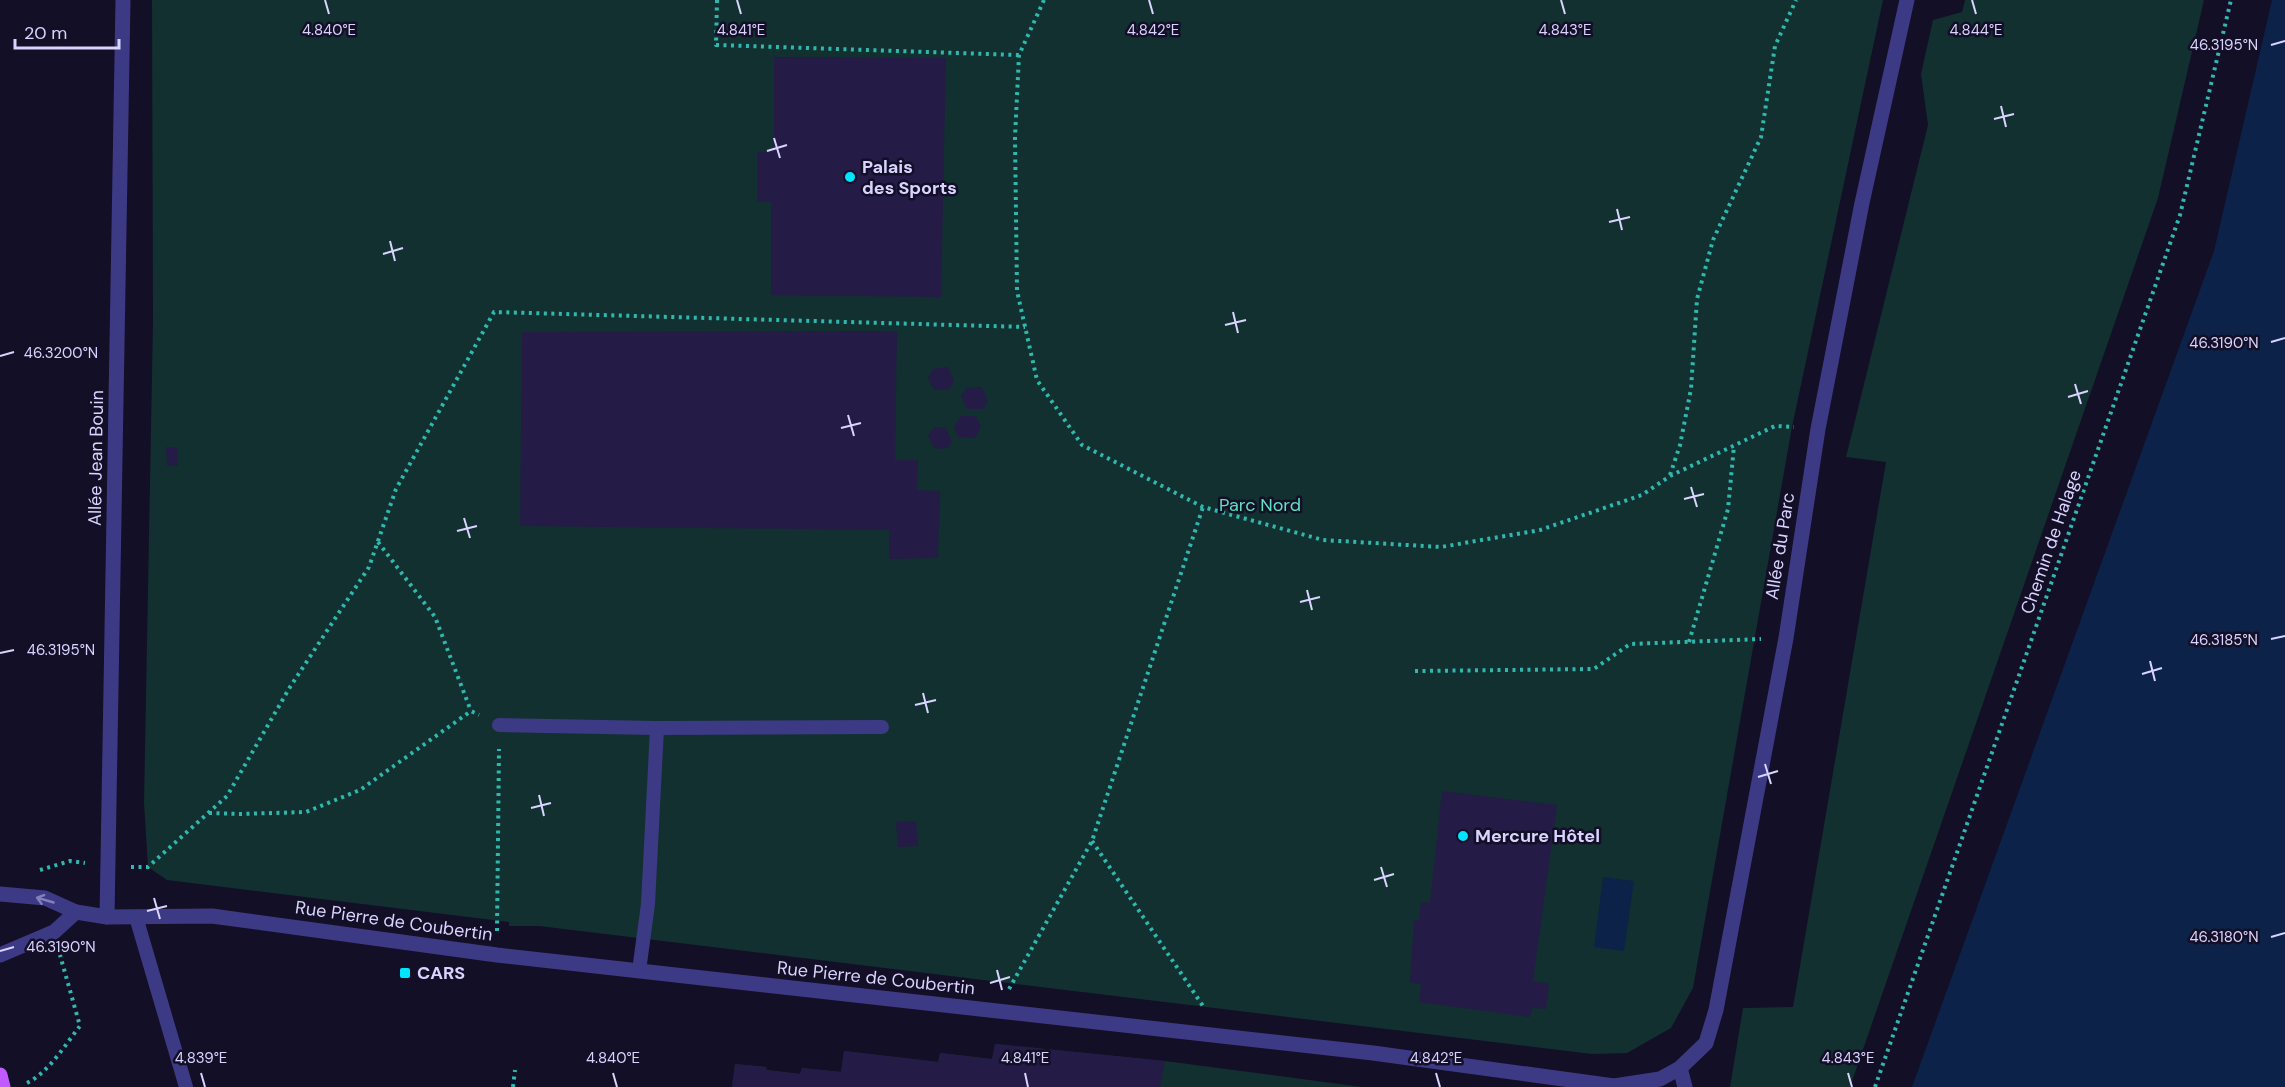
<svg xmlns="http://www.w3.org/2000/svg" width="2285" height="1087" font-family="'DM Sans',sans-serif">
<rect width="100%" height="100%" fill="#130f26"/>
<!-- green -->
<g fill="#12302f">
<polygon points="152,0 1883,0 1792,427 1693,988 1671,1028 1627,1053 1592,1054 539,926 509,926 509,922 167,880 148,867 144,803 153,321"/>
<polygon points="1965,0 2204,0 2158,198 1850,1087 1730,1087 1743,1008 1793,1007 1886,462 1846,457 1928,125 1921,74 1933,20 1962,12"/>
<polygon points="995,1044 1165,1061 1362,1087 732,1087 735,1064 766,1067 767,1070 800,1074 802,1068 841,1072 844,1051 938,1062 940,1053 992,1059"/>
</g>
<!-- water -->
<g fill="#0c2248">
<polygon points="2272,0 2285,0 2285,1087 1912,1087 2214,251"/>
<polygon points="1603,877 1634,881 1624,951 1594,947"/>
</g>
<!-- building -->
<g fill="#241b47">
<polygon points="774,57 946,58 941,297 771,295 771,202 757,202 757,152 774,152"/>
<polygon points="897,331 895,460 918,460 917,490 940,491 938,558 889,559 889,530 520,526 522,332"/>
<polygon points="948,367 954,381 950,389 934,390 928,378 933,369"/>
<polygon points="982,387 988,401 983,409 967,409 961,396 967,388"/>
<polygon points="961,416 976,416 981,427 975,438 958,437 954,427"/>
<polygon points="934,427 945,427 952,441 948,448 935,449 928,436"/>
<polygon points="166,447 177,447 178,466 167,466"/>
<polygon points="1442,791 1557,805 1533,981 1549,984 1546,1009 1532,1008 1530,1017 1419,1002 1421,984 1410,982 1414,920 1419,920 1421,902 1430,903"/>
<polygon points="916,821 918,846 898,847 896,822"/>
<polygon points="995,1044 1165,1061 1160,1087 732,1087 735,1064 766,1067 767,1070 801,1074 802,1068 841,1072 844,1051 939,1062 940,1053 992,1059"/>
</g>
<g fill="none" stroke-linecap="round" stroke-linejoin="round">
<!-- path -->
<g stroke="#2fb8b0" stroke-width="4" stroke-dasharray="3 4.5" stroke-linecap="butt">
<polyline points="717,0 716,45 1019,55"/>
<polyline points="1044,0 1019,55 1015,137 1017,291 1037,380 1082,445 1203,507 1323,540 1441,547 1540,530 1642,495 1670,476 1775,426 1794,427"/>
<polyline points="1670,475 1680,445 1691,389 1697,299 1713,240 1761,137 1775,46 1796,0"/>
<polyline points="378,542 435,617 471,711"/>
<polyline points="1689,642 1728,509 1734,446"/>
<polyline points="1415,671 1594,669 1630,644 1761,639"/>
<polyline points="209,813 241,814 306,812 360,790 471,711 479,715"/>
<polyline points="1092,841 1205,1009"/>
<polyline points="131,867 148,867 227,796 290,687 369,567 396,489 494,312 1025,327"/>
<polyline points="40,870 70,861 85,863"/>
<polyline points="497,931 499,749"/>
<polyline points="1009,989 1092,841 1203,507"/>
<path d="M27 1083C49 1072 65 1045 80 1026L60 955"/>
<polyline points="513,1087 515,1070"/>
<polyline points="1875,1087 2180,215 2231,0"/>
</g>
<!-- lane -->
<g stroke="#3d3a85" stroke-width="14">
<polyline points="499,725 657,728 882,727"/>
<polyline points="136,917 186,1087"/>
<polyline points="639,971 648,904 657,728"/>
</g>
<!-- street -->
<g stroke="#3d3a85" stroke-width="15">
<polyline points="0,894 45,898 76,912 54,932 0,955"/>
<polyline points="76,912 107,917 212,916 497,955 1373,1053 1614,1086 1660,1079 1680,1068 1706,1043 1716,1010 1786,638 1818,429 1862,203 1907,0"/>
<polyline points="107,917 123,0"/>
<polyline points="1680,1068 1685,1087"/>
</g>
<!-- primary -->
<polyline stroke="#c25bff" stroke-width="15" points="0,1075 3,1087"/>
</g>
<!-- one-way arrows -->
<defs><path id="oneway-shaft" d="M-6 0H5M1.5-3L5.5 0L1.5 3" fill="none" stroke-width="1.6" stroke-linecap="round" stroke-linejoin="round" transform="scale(1.5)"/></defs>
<use stroke="#837fbc" href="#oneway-shaft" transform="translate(45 900) rotate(-164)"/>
<!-- ticks -->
<path fill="none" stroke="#d9d4ff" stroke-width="2" d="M325 0 329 14M737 0 741 14M1149 0 1153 14M1561 0 1565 14M1972 0 1976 14M2271 45 2285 41M2001 106 2006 127M1994 119 2014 114M774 138 780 158M767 151 787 145M1617 209 1622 230M1609 222 1630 217M390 241 395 261M383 254 403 248M1233 312 1238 333M1225 325 1246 320M2271 342 2285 338M0 356 14 352M2075 384 2081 404M2068 397 2088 391M848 415 854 436M841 428 861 423M1691 487 1697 507M1684 499 1704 494M464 518 470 538M457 531 477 526M1307 590 1312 610M1300 602 1320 597M2271 639 2285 636M0 653 14 650M2150 661 2155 681M2142 674 2162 668M923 693 928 713M915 705 936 700M1765 764 1771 784M1758 777 1778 771M539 795 544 816M531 808 551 803M1381 867 1387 887M1374 880 1394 874M154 898 160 919M147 911 167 906M2271 937 2285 933M0 951 14 947M997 970 1002 990M990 983 1010 977M201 1073 205 1087M613 1073 617 1087M1025 1073 1028 1087M1436 1073 1440 1087M1848 1073 1852 1087"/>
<!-- markers -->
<g fill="#00e5ff" stroke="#130f26" stroke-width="2">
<circle cx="850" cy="177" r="6"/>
<circle cx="1463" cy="836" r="6"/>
<rect x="399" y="967" width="12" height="12" rx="3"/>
</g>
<g text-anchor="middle" stroke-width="5" stroke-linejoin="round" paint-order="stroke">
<!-- poi labels -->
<g font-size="18" font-weight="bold" fill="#d9d4ff" stroke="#130f26" text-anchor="start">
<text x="862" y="173">Palais<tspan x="862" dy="21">des Sports</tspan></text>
<text x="1475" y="842">Mercure Hôtel</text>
<text x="417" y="979">CARS</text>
</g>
<!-- street labels -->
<g font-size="18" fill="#d9d4ff" stroke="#130f26">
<text transform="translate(96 458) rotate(-89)" y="6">Allée Jean Bouin</text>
<text transform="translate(2051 542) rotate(-71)" y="6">Chemin de Halage</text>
<text transform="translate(1780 546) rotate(-81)" y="6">Allée du Parc</text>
<text transform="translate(394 921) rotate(8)" y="6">Rue Pierre de Coubertin</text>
<text transform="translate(876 978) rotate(6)" y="6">Rue Pierre de Coubertin</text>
</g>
<!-- park labels -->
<g font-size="18" fill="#5fe0c0" stroke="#130f26">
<text x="1260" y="511">Parc Nord</text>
</g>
</g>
<g font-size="15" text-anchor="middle" fill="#d9d4ff" stroke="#130f26" stroke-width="5" stroke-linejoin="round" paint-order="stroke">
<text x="329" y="35">4.840°E</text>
<text x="741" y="35">4.841°E</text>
<text x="1153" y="35">4.842°E</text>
<text x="1565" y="35">4.843°E</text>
<text x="1976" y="35">4.844°E</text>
<text x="2224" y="50">46.3195°N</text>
<text x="2224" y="348">46.3190°N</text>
<text x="61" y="358">46.3200°N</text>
<text x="2224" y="645">46.3185°N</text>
<text x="61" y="655">46.3195°N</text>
<text x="2224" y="942">46.3180°N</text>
<text x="61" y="952">46.3190°N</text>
<text x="201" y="1063">4.839°E</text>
<text x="613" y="1063">4.840°E</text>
<text x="1025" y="1063">4.841°E</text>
<text x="1436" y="1063">4.842°E</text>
<text x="1848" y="1063">4.843°E</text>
</g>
<!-- scale -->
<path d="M15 39v9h104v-9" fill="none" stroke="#d9d4ff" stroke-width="3"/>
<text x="24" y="39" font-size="18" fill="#d9d4ff" stroke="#130f26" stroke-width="4.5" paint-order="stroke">20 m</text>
</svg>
